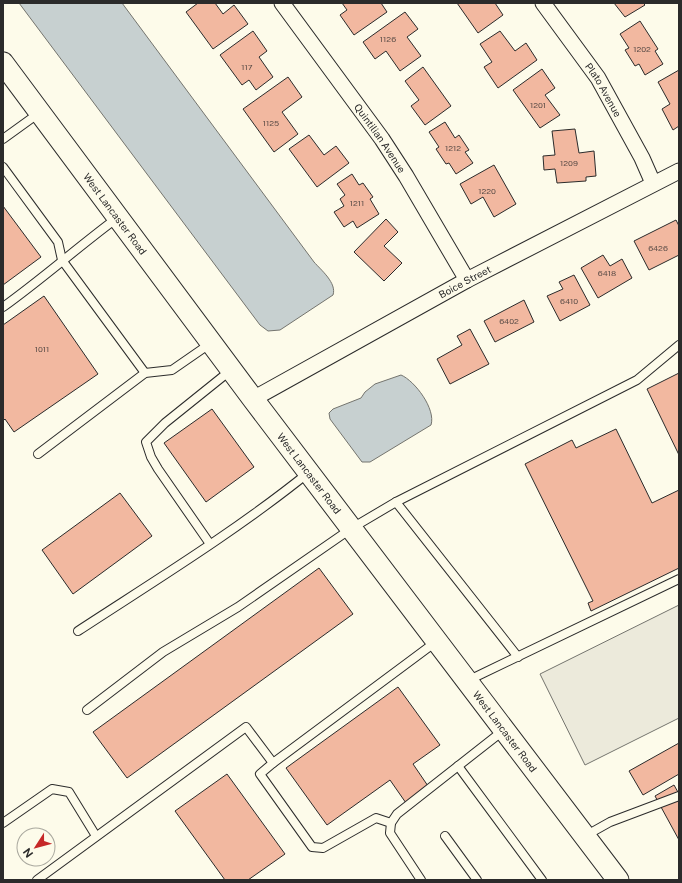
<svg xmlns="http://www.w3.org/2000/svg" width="682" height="883" font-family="'Public Sans',sans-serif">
<rect width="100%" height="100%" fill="#fdfbea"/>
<!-- parking -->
<polygon fill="#eceadb" stroke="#74746e" points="679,605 679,718 585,765 540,674"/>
<!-- water -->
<g fill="#c7d0d0" stroke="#74746e">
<path d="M19 3H122L314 262C321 270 337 283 333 295L280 330 268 331 260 325Z"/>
<path d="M401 375C415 381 436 409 431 425L370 462H362L330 419 329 413 333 409 361 398 365 392 375 384Z"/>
</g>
<!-- building -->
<g fill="#f2b8a0" stroke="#2b2b2b">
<polygon points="198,3 215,3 223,14 234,5 248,24 213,49 186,12"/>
<polygon points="342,3 381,3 387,12 354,35 340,15 347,10"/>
<polygon points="457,3 495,3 503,15 478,33"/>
<polygon points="614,3 643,3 645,5 625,17"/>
<polygon points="405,12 418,29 407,37 421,56 400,71 386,51 375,59 363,42"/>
<polygon points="640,21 658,49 655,51 663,64 645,75 639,64 635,66 625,50 629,48 620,34"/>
<polygon points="253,31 267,51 259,57 273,77 256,90 249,80 242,85 220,55"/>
<polygon points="500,31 515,51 526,43 537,60 498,88 484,67 492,62 480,44"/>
<polygon points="423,67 451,106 425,125 411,106 419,100 405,81"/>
<polygon points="542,69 555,88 545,95 560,115 540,128 513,90"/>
<polygon points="679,70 679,126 673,130 662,109 670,104 658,82"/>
<polygon points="288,77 302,97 282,112 298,134 274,152 243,109"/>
<polygon points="445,122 455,138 459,135 469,150 465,152 473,163 456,174 449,163 446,164 436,149 439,147 429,132"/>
<polygon points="575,129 579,153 594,151 596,176 586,177 586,181 557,183 555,169 544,170 543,156 555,155 552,131"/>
<polygon points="309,135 324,155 336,146 349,163 317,187 289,149"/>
<polygon points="494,165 516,204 494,217 483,197 471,204 460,184"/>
<polygon points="352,174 359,185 363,183 373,197 370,199 379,214 357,228 353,221 344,227 334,212 344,206 340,199 345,195 337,184"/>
<polygon points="3,206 41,257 3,285"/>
<polygon points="386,219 398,232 384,246 402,263 384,281 354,252"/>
<polygon points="676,220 679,226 679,255 649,270 634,241"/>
<polygon points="603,255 610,266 622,259 632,278 598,298 581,268"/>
<polygon points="574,275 590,305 560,321 547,296 563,289 559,282"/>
<polygon points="44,296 98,374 14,432 5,419 3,421 3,325"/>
<polygon points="524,300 534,322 495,342 484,321"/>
<polygon points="470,329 489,364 450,384 437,359 462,345 457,336"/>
<polygon points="679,373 679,455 647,389"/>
<polygon points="212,409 254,467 206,502 164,443"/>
<polygon points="616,429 652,503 679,490 679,568 591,611 588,603 593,601 525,464 572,440 576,448"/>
<polygon points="120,493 152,536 73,594 42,550"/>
<polygon points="319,568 353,614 127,778 93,732"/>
<polygon points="398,687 440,745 413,764 428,786 406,803 390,780 327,825 286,768"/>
<polygon points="679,743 679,774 643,795 629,771"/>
<polygon points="227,774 285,854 248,880 225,880 175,811"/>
<polygon points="674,785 679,794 679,840 655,796"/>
</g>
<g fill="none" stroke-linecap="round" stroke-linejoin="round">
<defs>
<g id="lane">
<polyline points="3,139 39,113"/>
<polyline points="3,167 58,242 62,260 145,373"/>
<path d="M3 307C42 279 78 247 117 218"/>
<polyline points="38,454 145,373 172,370 211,343"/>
<polyline points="396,502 518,657"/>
<polyline points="210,544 158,469 151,457 146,442 165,423 231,370"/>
<path d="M78 631C156 580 236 531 308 473"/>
<polyline points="467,681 679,579"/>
<polyline points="87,710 163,652 238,607 352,528 396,502 637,380 679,345"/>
<polyline points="273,763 260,774 312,847 323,848 376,818 391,823"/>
<polyline points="458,766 542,880"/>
<polyline points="3,823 52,789 69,792 96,836"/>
<polyline points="445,836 477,880"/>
<polyline points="585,836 610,822 679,796"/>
<polyline points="37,880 246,727 273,763 437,641"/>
<polyline points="421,880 390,833 391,823 397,814 504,730"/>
</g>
<g id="street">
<path id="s1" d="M282 3 382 139 406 176 467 280"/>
<path id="s2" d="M543 3 598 78 642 158 653 183"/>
<path id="s3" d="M253 399 467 280 679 171"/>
</g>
<g id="secondary">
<path id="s4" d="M3 63 253 399 618 880"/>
</g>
</defs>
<!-- lane casing -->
<use href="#lane" stroke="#2b2b2b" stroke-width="10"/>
<!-- street casing -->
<use href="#street" stroke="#2b2b2b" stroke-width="17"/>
<!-- secondary casing -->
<use href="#secondary" stroke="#2b2b2b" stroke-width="23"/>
<!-- lane -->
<use href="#lane" stroke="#fdfbea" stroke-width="8"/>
<!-- street -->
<use href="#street" stroke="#fdfbea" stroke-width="15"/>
<!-- secondary -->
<use href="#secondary" stroke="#fdfbea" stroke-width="21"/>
</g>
<g text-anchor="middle" stroke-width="3" stroke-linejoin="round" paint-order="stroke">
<!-- number labels -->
<g font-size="8" fill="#5d4e48">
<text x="388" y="42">1126</text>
<text x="642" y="52">1202</text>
<text x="247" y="70">117</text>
<text x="538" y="108">1201</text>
<text x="271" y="126">1125</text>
<text x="453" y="151">1212</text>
<text x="569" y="166">1209</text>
<text x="487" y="194">1220</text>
<text x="357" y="206">1211</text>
<text x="658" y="251">6426</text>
<text x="607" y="276">6418</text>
<text x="569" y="304">6410</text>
<text x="509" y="324">6402</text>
<text x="42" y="352">1011</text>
</g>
<!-- street labels -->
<g font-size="10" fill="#2b2b2b" stroke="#fdfbea">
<text dy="4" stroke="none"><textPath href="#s2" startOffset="106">Plato Avenue</textPath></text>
<text dy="4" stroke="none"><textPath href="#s1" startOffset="167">Quintilian Avenue</textPath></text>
<text dy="4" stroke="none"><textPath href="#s4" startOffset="188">West Lancaster Road</textPath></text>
<text dy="4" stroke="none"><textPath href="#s3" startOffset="242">Boice Street</textPath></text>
<text dy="4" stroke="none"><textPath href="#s4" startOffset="512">West Lancaster Road</textPath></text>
<text dy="4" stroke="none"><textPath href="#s4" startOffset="836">West Lancaster Road</textPath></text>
</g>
</g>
<!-- border -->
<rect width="682" height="883" fill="none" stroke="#2b2b2b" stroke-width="8"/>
<!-- north arrow -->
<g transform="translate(36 847) rotate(234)"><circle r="19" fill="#fdfbea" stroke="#a9a89e"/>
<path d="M0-3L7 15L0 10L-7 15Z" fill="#c62828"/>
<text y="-6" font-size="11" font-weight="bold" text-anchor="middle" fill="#2b2b2b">N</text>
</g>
</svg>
